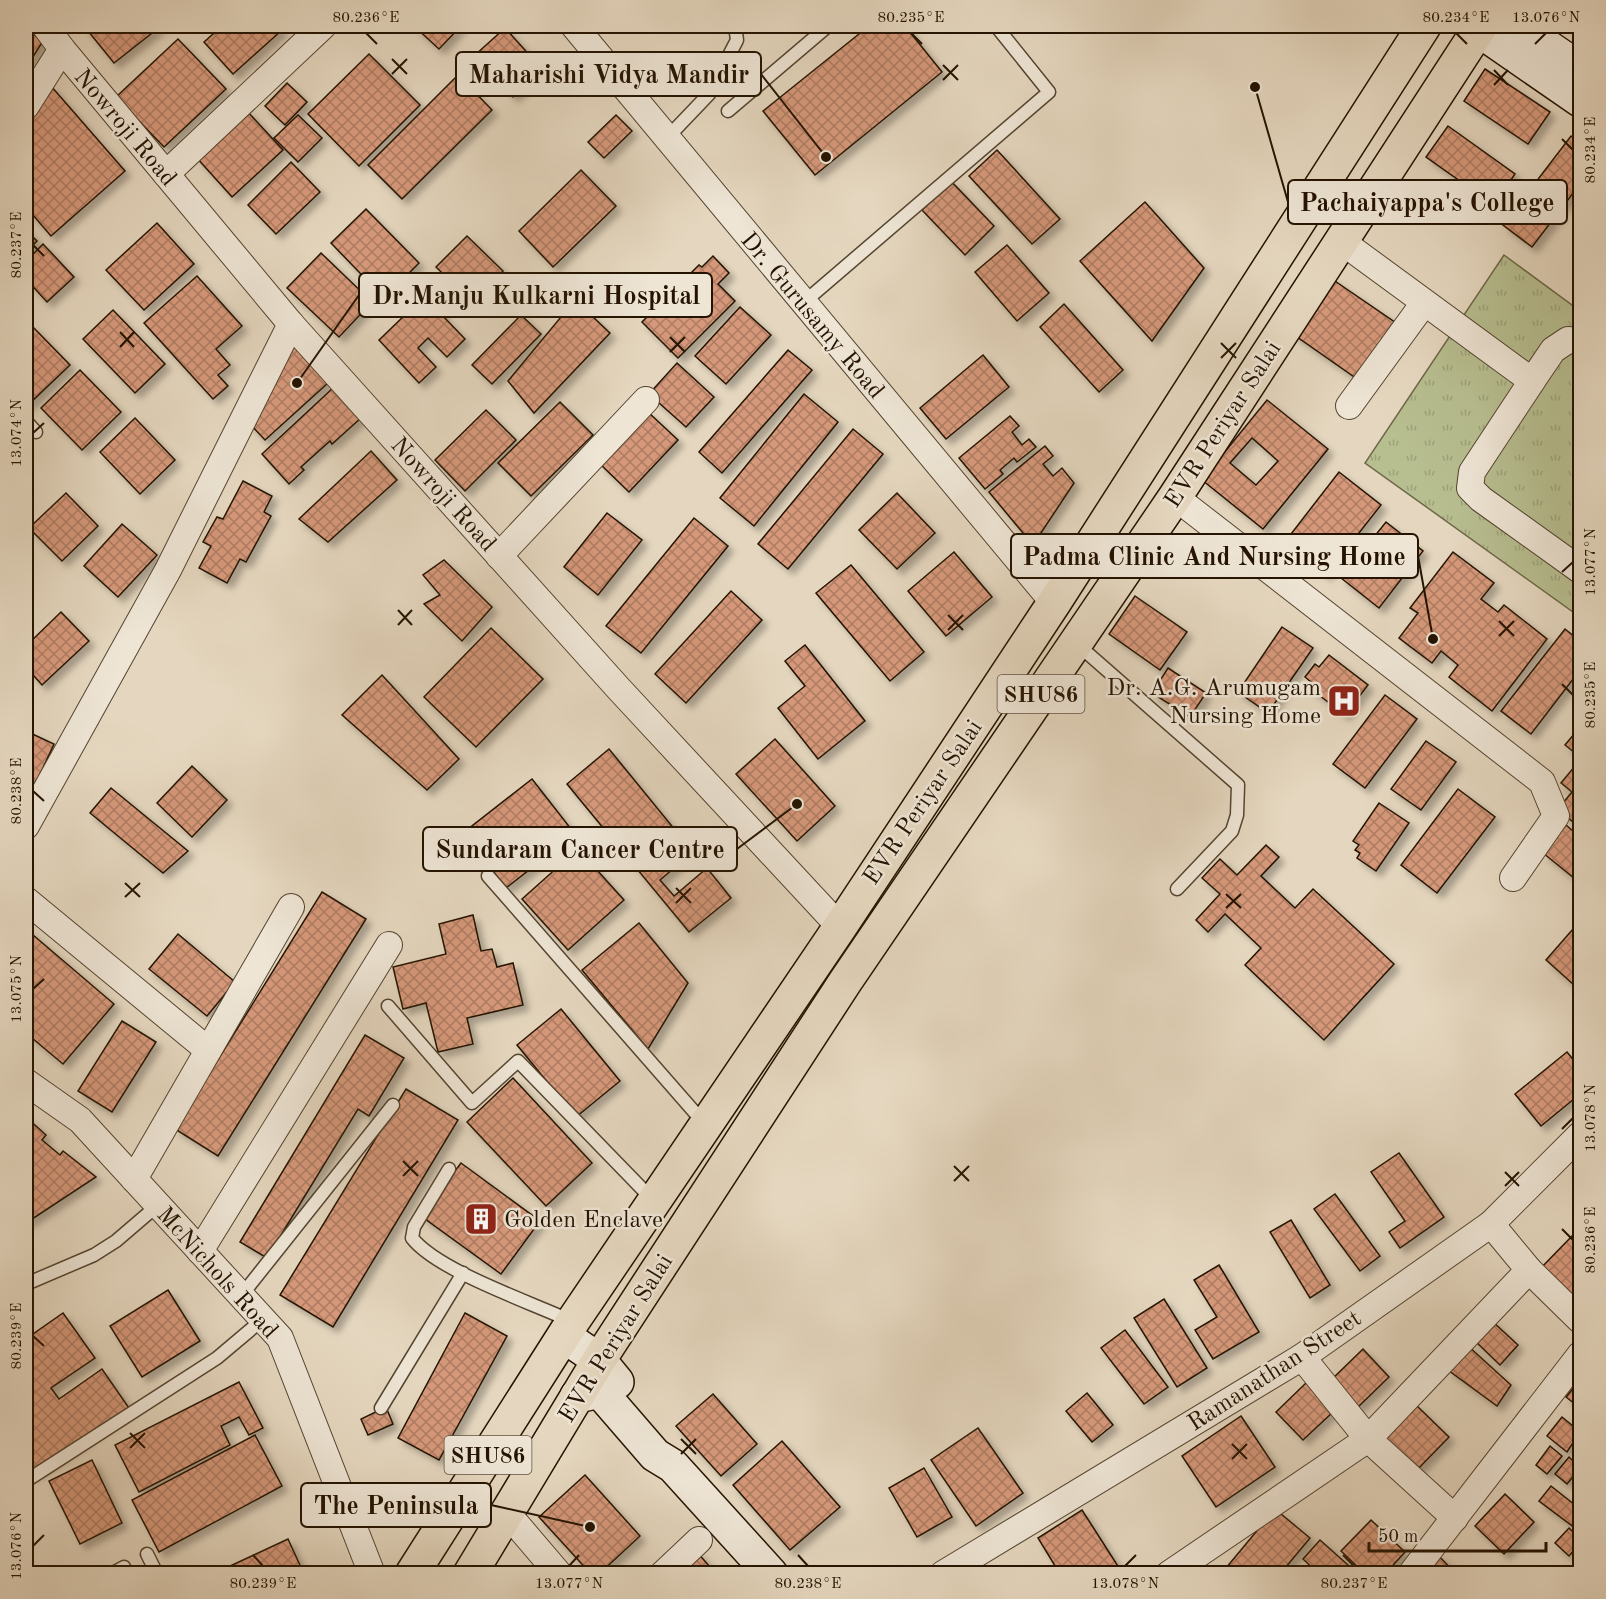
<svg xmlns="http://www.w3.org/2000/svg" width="1606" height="1599" font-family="'Old Standard TT',serif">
<defs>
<pattern id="grass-tufts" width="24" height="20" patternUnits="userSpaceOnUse" patternTransform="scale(1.5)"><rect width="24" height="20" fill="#b7be90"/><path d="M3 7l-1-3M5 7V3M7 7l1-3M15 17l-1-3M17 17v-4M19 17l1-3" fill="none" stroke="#9da27a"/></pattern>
<pattern id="building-cross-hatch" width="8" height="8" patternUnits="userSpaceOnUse" patternTransform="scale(1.5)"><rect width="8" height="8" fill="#d6987a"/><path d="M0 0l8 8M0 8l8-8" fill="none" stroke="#ad7b62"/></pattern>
<filter id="shadow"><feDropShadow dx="5.5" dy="5.5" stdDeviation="3" flood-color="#0004"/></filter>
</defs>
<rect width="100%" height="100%" fill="#e5d7bf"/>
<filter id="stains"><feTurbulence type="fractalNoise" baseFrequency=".00333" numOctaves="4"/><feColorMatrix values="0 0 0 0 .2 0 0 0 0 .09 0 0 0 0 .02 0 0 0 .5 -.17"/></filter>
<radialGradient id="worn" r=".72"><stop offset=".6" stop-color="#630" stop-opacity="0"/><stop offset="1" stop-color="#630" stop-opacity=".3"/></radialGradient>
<!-- grass -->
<polygon fill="url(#grass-tufts)" stroke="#6e6848" stroke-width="1.5" points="1504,255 1580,311 1580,617 1365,463"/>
<!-- building -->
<g fill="url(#building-cross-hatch)" stroke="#241301" stroke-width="1.5" fill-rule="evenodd" filter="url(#shadow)">
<polygon points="84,26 161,26 114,63"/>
<polygon points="222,26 278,26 282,30 233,74 204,42"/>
<polygon points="414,26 461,26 439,49"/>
<polygon points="869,26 905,26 942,72 815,175 763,111"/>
<polygon points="505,28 543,70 513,97 475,55"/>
<polygon points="26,29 43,41 26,68"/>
<polygon points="178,39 226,89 164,147 116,97"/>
<polygon points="369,54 420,105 359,166 308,114"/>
<polygon points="1485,69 1550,112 1528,144 1464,101"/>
<polygon points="458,75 492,110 402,199 368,165"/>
<polygon points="287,83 307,102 285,125 265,106"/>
<polygon points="51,86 125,171 51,236 26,207 26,124"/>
<polygon points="246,110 283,150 232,197 196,157"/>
<polygon points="298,115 322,138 298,162 274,138"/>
<polygon points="616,115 632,131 604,158 588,142"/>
<polygon points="1448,126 1515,174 1494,205 1426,157"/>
<polygon points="1571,136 1580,143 1580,184 1532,247 1503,225"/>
<polygon points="997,150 1060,219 1032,244 969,176"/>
<polygon points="291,162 320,192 276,234 248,205"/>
<polygon points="581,170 616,206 553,267 519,231"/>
<polygon points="951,181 994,226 965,255 922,210"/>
<polygon points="1145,202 1204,268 1152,341 1080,261"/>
<polygon points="366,209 419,263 384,298 331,243"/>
<polygon points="157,223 194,264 144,310 106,270"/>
<polygon points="26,230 37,241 26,252"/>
<polygon points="467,236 503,271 473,303 436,267"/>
<polygon points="43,244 74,277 47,302 26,279 26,261"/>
<polygon points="1007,245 1049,293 1017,321 975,272"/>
<polygon points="321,253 372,302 339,337 287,288"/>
<polygon points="713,256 729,273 718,284 735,301 678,358 642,322 699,265 702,267"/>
<polygon points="197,276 242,326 216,349 230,365 218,375 228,386 213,399 144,323"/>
<polygon points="1329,277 1399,325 1360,381 1290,332"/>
<polygon points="434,287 450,304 440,313 465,339 447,357 428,338 418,348 436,367 419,383 379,340"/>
<polygon points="575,300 610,333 534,413 508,381"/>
<polygon points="1064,304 1123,370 1099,392 1040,327"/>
<polygon points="740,307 771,335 726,384 695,356"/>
<polygon points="113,310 165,364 135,393 83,339"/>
<polygon points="521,315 541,334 492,384 472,365"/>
<polygon points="32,326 70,365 28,405 26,402 26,332"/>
<polygon points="292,343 328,383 265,440 249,423"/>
<polygon points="788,350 812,370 722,473 699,452"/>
<polygon points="983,355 1009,387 946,439 920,408"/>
<polygon points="677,363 714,397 686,427 649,394"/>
<polygon points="80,370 121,412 82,450 41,408"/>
<polygon points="334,387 362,417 332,444 330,441 301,467 304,470 289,484 262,454"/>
<polygon points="804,394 838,422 754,526 720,498"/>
<path d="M1267 400 1328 449 1263 529 1202 480ZM1252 438 1278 461 1256 485 1230 463Z"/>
<polygon points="560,402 593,435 531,496 498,463"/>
<polygon points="486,410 516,440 465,491 435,460"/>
<polygon points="648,412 678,440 629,492 599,463"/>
<polygon points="1010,416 1019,426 1012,432 1022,445 1029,439 1036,447 1017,462 1014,458 1000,470 1003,474 985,489 959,458"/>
<polygon points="135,418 175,460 140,494 100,452"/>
<polygon points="853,429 883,454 788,569 758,544"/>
<polygon points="1045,446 1053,456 1043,464 1053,476 1062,468 1074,483 1033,545 989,492"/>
<polygon points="371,451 397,480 328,542 299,519"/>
<polygon points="1339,472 1381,505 1326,575 1284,543"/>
<polygon points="243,481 272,496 264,512 271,516 246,562 240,559 227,583 199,568 211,546 203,542 217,517 223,519"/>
<polygon points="66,493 98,526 62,561 29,528"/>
<polygon points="897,493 935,533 897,569 859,530"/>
<polygon points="607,513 642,540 598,595 564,567"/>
<polygon points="694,518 728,546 641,653 606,626"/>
<polygon points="1386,522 1423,551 1379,608 1341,578"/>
<polygon points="122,524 157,555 118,597 84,566"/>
<polygon points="954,552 992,597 946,636 908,591"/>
<polygon points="1453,552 1494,583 1481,599 1498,612 1504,605 1547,639 1492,711 1449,677 1458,665 1441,651 1432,663 1399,638 1418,613 1410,608"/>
<polygon points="444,560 492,607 462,641 424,604 440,595 423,575"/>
<polygon points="851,565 924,652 890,681 816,593"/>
<polygon points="731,591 762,620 686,703 655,674"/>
<polygon points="1135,596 1187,632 1160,670 1109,634"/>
<polygon points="61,612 89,641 42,685 26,667 26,646"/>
<polygon points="1282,627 1313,648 1268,713 1238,692"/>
<polygon points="491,628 543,679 476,747 424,697"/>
<polygon points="1565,629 1580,641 1580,670 1531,734 1501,711"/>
<polygon points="805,645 865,721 818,759 778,708 805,686 785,661"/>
<polygon points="1329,655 1368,685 1345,715 1307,686 1311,682 1305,677 1315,664 1319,667"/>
<polygon points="1168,668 1206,693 1190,717 1152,693"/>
<polygon points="382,675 459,759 427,790 342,715"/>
<polygon points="1385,695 1417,719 1365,788 1333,764"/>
<polygon points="1580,727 1580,757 1565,745"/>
<polygon points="26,731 54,744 26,805"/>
<polygon points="775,739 835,806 797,841 736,774"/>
<polygon points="1426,741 1456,762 1421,810 1391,789"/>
<polygon points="609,749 693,852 660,880 674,896 707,868 731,898 689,932 567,784"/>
<polygon points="1580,760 1580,828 1558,809 1572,792 1561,783"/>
<polygon points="192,766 227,800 192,837 157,803"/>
<polygon points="532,779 575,834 506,888 463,833"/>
<polygon points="111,788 188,851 163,873 90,813"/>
<polygon points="1458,789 1495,817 1437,893 1401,865"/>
<polygon points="1379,803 1409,823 1376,871 1357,858 1360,853 1355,850 1359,845 1353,841"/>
<polygon points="1566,825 1580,837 1580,883 1543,853"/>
<polygon points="1266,845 1279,857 1261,876 1295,908 1313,889 1394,964 1324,1040 1245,965 1261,948 1225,914 1208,932 1196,920 1220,894 1202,878 1220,859 1237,875"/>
<polygon points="578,849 624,900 568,950 522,899"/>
<polygon points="322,892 366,919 218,1156 175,1129"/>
<polygon points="473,915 481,951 492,949 497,967 513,963 523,1005 467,1018 473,1044 438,1052 426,1003 403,1009 393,967 446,954 439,924"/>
<polygon points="1580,921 1580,978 1574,985 1546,960"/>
<polygon points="639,923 688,983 648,1049 582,970"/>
<polygon points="26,929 114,1004 63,1064 26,1033"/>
<polygon points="178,934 235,982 207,1016 149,969"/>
<polygon points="561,1009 620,1081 576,1117 517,1045"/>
<polygon points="122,1021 156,1042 112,1112 78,1091"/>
<polygon points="365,1035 404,1058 369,1116 358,1109 267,1258 240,1242"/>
<polygon points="1567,1052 1580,1068 1580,1094 1541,1126 1515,1094"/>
<polygon points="513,1078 592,1163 546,1206 467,1122"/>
<polygon points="406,1089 458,1120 333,1327 280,1295"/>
<polygon points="26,1117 46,1135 42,1140 60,1155 63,1151 96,1177 26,1223"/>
<polygon points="1399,1153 1444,1217 1400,1248 1389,1232 1405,1221 1371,1172"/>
<polygon points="461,1163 540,1221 501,1274 421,1216"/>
<polygon points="1335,1194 1380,1256 1360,1271 1314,1209"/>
<polygon points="1291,1220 1330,1285 1310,1298 1270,1232"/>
<polygon points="1572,1236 1580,1243 1580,1299 1576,1304 1540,1269"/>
<polygon points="1219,1265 1259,1332 1213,1359 1195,1330 1217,1317 1194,1280"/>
<polygon points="168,1290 200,1341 142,1377 110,1326"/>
<polygon points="1164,1299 1207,1368 1177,1387 1134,1318"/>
<polygon points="63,1313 95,1358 51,1388 59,1399 102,1369 129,1408 34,1474 26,1462 26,1424 28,1422 26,1417 26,1339"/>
<polygon points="465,1313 507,1336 439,1460 398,1438"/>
<polygon points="1491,1320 1518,1345 1500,1365 1473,1339"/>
<polygon points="1125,1330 1168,1387 1144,1404 1101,1348"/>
<polygon points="1467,1345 1511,1385 1497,1406 1448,1370"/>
<polygon points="1363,1349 1389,1377 1357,1408 1331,1380"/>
<polygon points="1580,1380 1580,1408 1566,1397"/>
<polygon points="239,1382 263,1428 249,1435 239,1417 221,1426 230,1445 139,1492 115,1445"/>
<polygon points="1307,1382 1334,1411 1303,1440 1276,1412"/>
<polygon points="1087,1393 1113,1425 1092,1442 1066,1411"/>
<polygon points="713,1394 757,1444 721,1476 676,1426"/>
<polygon points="1416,1405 1449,1437 1413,1474 1380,1442"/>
<polygon points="386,1407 393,1424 368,1435 361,1419"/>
<polygon points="1241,1416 1275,1467 1216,1507 1182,1456"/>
<polygon points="1562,1417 1580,1432 1567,1452 1547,1436"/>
<polygon points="978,1428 1023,1493 976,1526 931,1460"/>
<polygon points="255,1435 282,1486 159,1552 132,1500"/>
<polygon points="782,1441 840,1507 790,1550 733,1485"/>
<polygon points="1550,1446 1562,1456 1547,1474 1536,1465"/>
<polygon points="1569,1457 1580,1468 1567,1484 1555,1474"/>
<polygon points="92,1460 122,1523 80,1544 49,1481"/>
<polygon points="924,1468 952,1517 917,1537 889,1488"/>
<polygon points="585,1475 640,1536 599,1574 591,1574 539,1517"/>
<polygon points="1551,1486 1580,1509 1579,1531 1539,1501"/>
<polygon points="1505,1494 1534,1522 1504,1554 1475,1526"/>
<polygon points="1275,1509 1310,1538 1280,1574 1221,1574"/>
<polygon points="1082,1510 1123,1574 1060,1574 1038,1538"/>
<polygon points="1371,1520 1405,1552 1385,1574 1365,1574 1341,1551"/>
<polygon points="1569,1528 1580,1539 1580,1543 1569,1556 1555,1543"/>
<polygon points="288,1539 304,1574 213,1574"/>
<polygon points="1320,1540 1358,1574 1319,1574 1303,1559"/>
<polygon points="697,1552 716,1574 673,1574"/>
<polygon points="1438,1555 1456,1574 1420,1574"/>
</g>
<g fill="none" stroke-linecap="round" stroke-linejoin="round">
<defs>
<g id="lane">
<polyline points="728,111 828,26"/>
<polyline points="667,138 709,94 737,40 735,26"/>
<polyline points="803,303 1049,92 996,26"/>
<polyline points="26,421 36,432"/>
<polyline points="1077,644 1238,785 1237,815 1232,831 1177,889"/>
<polyline points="488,876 704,1123"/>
<polyline points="388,1006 472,1103 518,1061 652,1199"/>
<path d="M449 1169 414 1227 412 1238C438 1271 530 1302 571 1321"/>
<polyline points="26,1284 94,1255 116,1241 158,1205"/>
<polyline points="241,1296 393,1105"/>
<polyline points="381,1408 463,1273"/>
<polyline points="26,1481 217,1358 262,1320"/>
<polyline points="147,1554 157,1574"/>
<polyline points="111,1574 124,1567 127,1574"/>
</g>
<g id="street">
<polyline points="45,26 62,49 291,324 619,689 840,927"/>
<polyline points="574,26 1054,603"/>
<polyline points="26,106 62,49"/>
<polyline points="166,174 323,26"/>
<polyline points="1341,241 1532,381 1472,472 1470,488 1481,499 1580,570"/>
<polyline points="1532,381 1553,350 1568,340 1580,341"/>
<polyline points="1349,406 1424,303"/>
<polyline points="1175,497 1542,782 1556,816 1513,878"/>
<polyline points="499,556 646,400"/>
<polyline points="26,826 168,570 291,324"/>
<polyline points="26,900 208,1050"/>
<polyline points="26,1082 80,1120 280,1338 372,1574"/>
<polyline points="134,1179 291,907"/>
<polyline points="1491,1224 1529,1270 1580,1320"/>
<polyline points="200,1251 389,945"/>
<polyline points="1302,1357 1368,1439 1455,1518"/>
<polyline points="507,1513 559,1574"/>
<polyline points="663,1574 699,1540"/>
<polyline points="943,1574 1302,1357 1491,1224 1580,1135"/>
<polyline points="1169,1574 1368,1439 1529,1270"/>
<polyline points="1411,1574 1580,1355"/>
</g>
<g id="secondary">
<polyline points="1473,26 1580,100"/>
<polyline points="1517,26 1580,69"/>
<polyline points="564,1336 599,1360 617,1382"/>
<polyline points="577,1396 596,1392 604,1396 655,1455 673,1466 771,1574"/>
</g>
<g id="primary">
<polyline points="412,1574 573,1321 840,927 1054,603 1424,26"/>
<polyline points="470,1574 599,1360 845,982 1175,497 1481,26"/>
</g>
</defs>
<!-- lane casing -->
<use href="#lane" stroke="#544430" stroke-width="15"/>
<!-- street casing -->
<use href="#street" stroke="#544430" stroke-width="28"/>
<!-- secondary casing -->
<use href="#secondary" stroke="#241301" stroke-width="36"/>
<!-- primary casing -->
<use href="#primary" stroke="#241301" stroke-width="36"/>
<!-- lane -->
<use href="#lane" stroke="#eee5d5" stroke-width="12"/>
<!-- street -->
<use href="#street" stroke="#eee5d5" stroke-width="26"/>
<!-- secondary -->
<use href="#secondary" stroke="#eee5d5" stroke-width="33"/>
<!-- primary -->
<use href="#primary" stroke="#e5d7bf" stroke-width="33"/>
</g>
<!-- ticks -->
<path fill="none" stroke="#241301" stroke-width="2" d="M366 33 377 44M911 33 922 44M1456 33 1467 44M1535 44 1546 33M392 59 407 74M943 65 958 80M1494 70 1508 85M392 74 407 59M943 80 958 65M1494 85 1508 70M1562 139 1573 150M33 245 44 256M120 332 134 347M670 337 685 352M1221 343 1236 358M120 347 134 332M670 352 685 337M1221 358 1236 343M33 433 44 423M1562 572 1573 562M398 610 412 625M948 615 963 630M1499 621 1514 636M398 625 412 610M948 630 963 615M1499 636 1514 621M1562 684 1573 695M33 791 44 801M125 883 140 897M676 888 691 903M1226 894 1241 908M125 897 140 883M676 903 691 888M1226 908 1241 894M33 989 44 979M1562 1129 1573 1118M403 1161 418 1176M954 1166 969 1181M1505 1172 1519 1186M403 1176 418 1161M954 1181 969 1166M1505 1186 1519 1172M1562 1229 1573 1240M33 1336 44 1346M130 1433 145 1448M681 1439 696 1454M1232 1444 1247 1459M130 1448 145 1433M681 1454 696 1439M1232 1459 1247 1444M33 1546 44 1535M253 1555 263 1566M798 1555 808 1566M1343 1555 1354 1566M569 1566 579 1555M1125 1566 1136 1555"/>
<!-- icons -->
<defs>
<symbol id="hospital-square" viewBox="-11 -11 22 22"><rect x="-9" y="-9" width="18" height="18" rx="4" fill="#8f2418" stroke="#eee5d5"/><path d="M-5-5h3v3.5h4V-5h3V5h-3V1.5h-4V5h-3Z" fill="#fff"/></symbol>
<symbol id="building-square" viewBox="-11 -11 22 22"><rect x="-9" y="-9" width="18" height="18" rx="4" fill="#8f2418" stroke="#eee5d5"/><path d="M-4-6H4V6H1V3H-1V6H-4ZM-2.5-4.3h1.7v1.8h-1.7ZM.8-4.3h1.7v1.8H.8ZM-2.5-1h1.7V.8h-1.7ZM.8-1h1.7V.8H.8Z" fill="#fff"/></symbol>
</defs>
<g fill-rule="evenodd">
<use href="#hospital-square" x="1325" y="682" width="38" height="38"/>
<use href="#building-square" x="462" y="1200" width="38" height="38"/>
</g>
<g text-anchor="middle" stroke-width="5" stroke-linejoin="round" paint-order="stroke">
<!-- shield labels -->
<g fill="#eee5d5" stroke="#615241" stroke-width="1.5">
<rect x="997.5" y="675" width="87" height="38" rx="4.5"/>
<rect x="444.5" y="1436" width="87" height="38" rx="4.5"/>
</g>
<g font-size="22" font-weight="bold" fill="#241301">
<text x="1041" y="702">SHU86</text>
<text x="488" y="1463">SHU86</text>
</g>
<!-- street labels -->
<g font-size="24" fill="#241301" stroke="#eee5d5">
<text transform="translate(126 127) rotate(50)" y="8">Nowroji Road</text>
<text transform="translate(813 315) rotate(50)" y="8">Dr. Gurusamy Road</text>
<text transform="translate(1222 424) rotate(-57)" y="8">EVR Periyar Salai</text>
<text transform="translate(444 494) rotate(48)" y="8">Nowroji Road</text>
<text transform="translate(922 802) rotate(-56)" y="8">EVR Periyar Salai</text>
<text transform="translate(218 1272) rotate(48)" y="8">McNichols Road</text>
<text transform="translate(615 1338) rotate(-58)" y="8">EVR Periyar Salai</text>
<text transform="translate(1274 1370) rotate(-33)" y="8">Ramanathan Street</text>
</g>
<!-- poi labels -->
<g font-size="24" fill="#241301" stroke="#eee5d5" text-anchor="end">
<text x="1321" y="695">Dr. A.G. Arumugam<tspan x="1321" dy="28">Nursing Home</tspan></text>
<text x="504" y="1227" text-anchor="start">Golden Enclave</text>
</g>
</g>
<!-- callouts -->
<path fill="none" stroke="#241301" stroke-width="2" d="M826 157L761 74M1255 87L1288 202M297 383L359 295M1433 639L1418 556M797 804L737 849M590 1527L491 1505"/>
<g fill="#241301" stroke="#eee5d5" stroke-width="2">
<circle cx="826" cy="157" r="6"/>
<circle cx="1255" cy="87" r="6"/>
<circle cx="297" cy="383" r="6"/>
<circle cx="1433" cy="639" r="6"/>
<circle cx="797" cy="804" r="6"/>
<circle cx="590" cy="1527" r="6"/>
</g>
<g fill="#eee5d5" stroke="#241301" stroke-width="2">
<rect x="456" y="52" width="305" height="44" rx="6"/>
<rect x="1288" y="180" width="279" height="44" rx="6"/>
<rect x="359" y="273" width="353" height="44" rx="6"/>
<rect x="1011" y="534" width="407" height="44" rx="6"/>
<rect x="423" y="827" width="314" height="44" rx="6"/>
<rect x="301" y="1483" width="190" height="44" rx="6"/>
</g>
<g font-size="26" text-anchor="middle" font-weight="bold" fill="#241301">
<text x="609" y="83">Maharishi Vidya Mandir</text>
<text x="1427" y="211">Pachaiyappa's College</text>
<text x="536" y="304">Dr.Manju Kulkarni Hospital</text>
<text x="1214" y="565">Padma Clinic And Nursing Home</text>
<text x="580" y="858">Sundaram Cancer Centre</text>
<text x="396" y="1514">The Peninsula</text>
</g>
<!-- margin -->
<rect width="1606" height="1599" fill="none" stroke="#e5d7bf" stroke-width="66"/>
<!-- scale -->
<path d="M1369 1542v9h177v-9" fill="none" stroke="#241301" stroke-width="3"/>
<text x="1378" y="1542" font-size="18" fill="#241301" stroke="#eee5d5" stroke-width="4.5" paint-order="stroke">50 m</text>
<rect x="33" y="33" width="1540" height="1533" fill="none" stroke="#241301" stroke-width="2"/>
<g font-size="15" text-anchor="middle" fill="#241301">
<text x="366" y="22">80.236°E</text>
<text x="911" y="22">80.235°E</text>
<text x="1456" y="22">80.234°E</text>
<text x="1546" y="22">13.076°N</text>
<text transform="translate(1590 150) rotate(-90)" y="5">80.234°E</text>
<text transform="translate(16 245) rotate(-90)" y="5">80.237°E</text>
<text transform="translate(16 433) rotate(-90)" y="5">13.074°N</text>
<text transform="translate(1590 562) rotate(-90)" y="5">13.077°N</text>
<text transform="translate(1590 695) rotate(-90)" y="5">80.235°E</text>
<text transform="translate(16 791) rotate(-90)" y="5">80.238°E</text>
<text transform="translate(16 989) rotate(-90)" y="5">13.075°N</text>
<text transform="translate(1590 1118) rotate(-90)" y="5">13.078°N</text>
<text transform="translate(1590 1240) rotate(-90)" y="5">80.236°E</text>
<text transform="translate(16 1336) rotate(-90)" y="5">80.239°E</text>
<text transform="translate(16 1546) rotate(-90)" y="5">13.076°N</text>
<text x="263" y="1588">80.239°E</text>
<text x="569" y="1588">13.077°N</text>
<text x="808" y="1588">80.238°E</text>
<text x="1125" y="1588">13.078°N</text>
<text x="1354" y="1588">80.237°E</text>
</g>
<rect width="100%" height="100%" filter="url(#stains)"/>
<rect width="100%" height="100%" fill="url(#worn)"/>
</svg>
